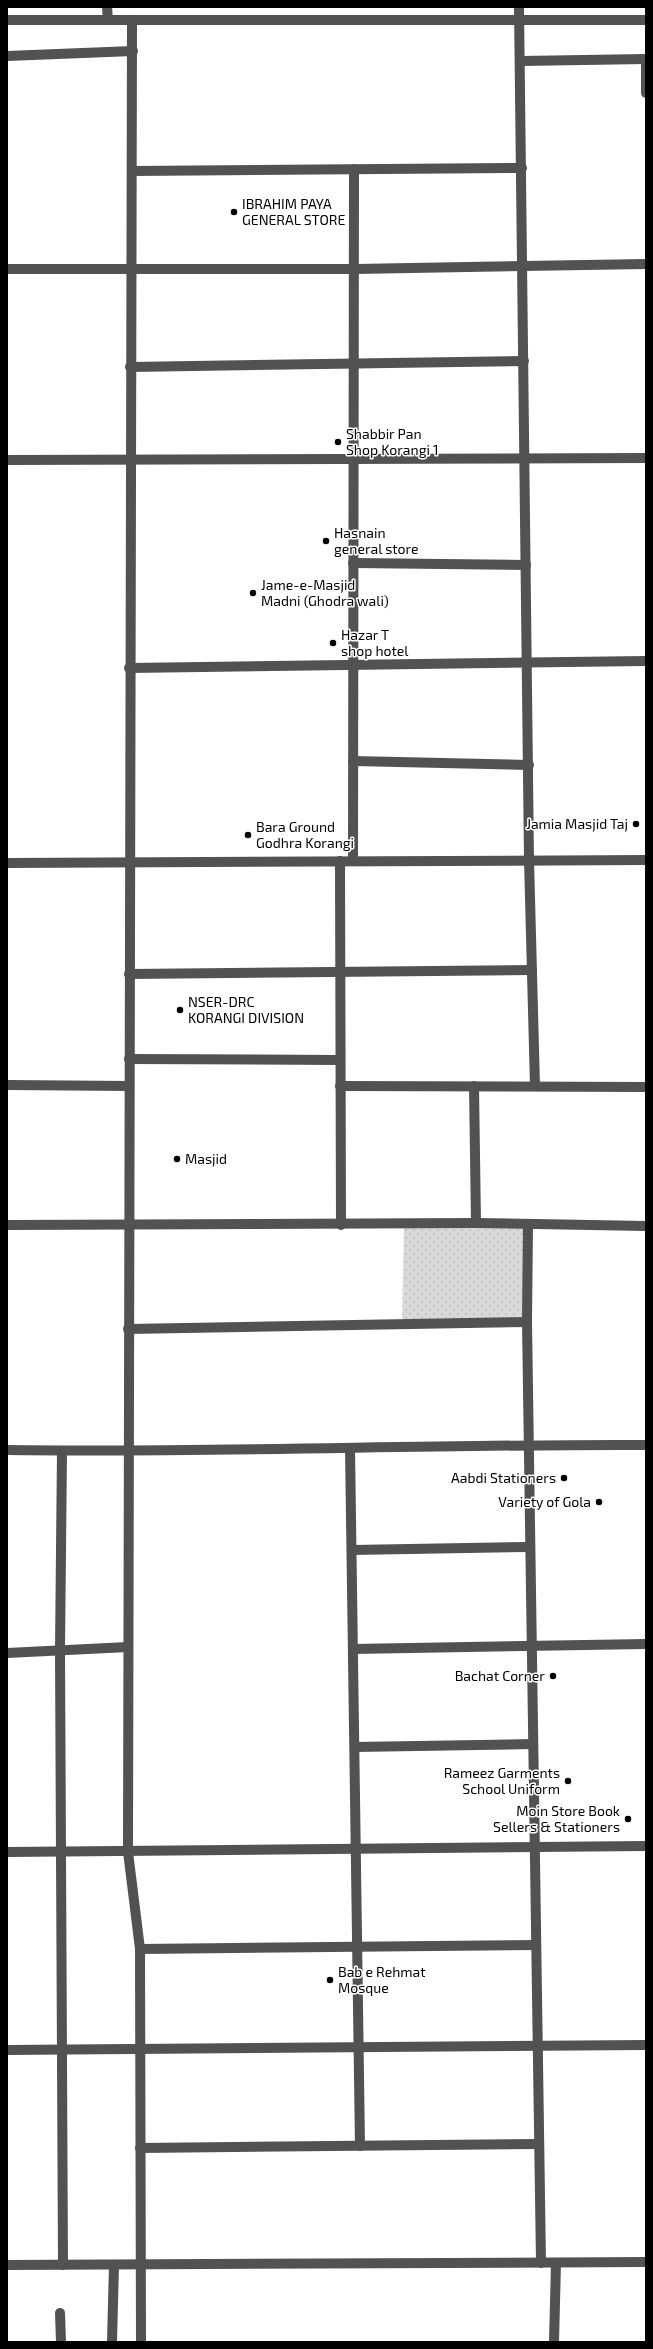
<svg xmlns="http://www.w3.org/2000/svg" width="653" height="2349" font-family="'Exo 2',sans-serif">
<defs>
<pattern id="grass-dots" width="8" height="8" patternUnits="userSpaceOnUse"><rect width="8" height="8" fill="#d9d9d9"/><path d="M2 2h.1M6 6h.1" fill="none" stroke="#b8b8b8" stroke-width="1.8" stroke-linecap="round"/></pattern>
</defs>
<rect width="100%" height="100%" fill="#fff"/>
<!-- grass -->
<polygon fill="url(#grass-dots)" points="404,1224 528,1225 527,1322 402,1324"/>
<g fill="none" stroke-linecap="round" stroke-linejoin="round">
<!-- minor -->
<g stroke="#525252" stroke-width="10">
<polyline points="107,7 108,20"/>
<polyline points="519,7 529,860 535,1086"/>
<polyline points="7,20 646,20"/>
<polyline points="132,20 128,1852 140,1949 141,2342"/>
<polyline points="7,56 133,51"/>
<polyline points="646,59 646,93"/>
<polyline points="521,61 646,59"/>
<polyline points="132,171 522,168"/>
<polyline points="7,269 355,269 646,264"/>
<polyline points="130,367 524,361"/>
<polyline points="7,460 646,458"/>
<polyline points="353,563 526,565"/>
<polyline points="129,668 646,661"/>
<polyline points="353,761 529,765"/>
<polyline points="340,861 341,1225"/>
<polyline points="353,861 354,169"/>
<polyline points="7,863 646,860"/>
<polyline points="129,974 532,970"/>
<polyline points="129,1059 340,1060"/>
<polyline points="7,1085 129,1086"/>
<polyline points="340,1086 646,1087"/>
<polyline points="474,1086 476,1223"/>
<polyline points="7,1225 476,1223 646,1226"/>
<polyline points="528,1225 527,1322 541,2263"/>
<polyline points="128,1329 527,1322"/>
<polyline points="350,1448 360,2146"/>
<path d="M7 1450C220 1453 433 1444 646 1445"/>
<polyline points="62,1451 60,1650 63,2265"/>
<polyline points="352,1550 530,1547"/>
<polyline points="353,1649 646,1644"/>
<polyline points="7,1653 128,1647"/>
<polyline points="355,1747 533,1744"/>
<polyline points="7,1852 646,1846"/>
<polyline points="140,1949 536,1945"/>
<polyline points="7,2050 646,2045"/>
<polyline points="140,2148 539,2144"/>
<polyline points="7,2265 646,2262"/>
<polyline points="60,2313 61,2342"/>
<polyline points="112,2342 114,2265"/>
<polyline points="554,2342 556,2263"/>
</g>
</g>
<!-- markers -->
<g fill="#000" stroke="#fff" stroke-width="1.5">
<circle cx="234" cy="212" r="4"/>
<circle cx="338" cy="442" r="4"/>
<circle cx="326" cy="541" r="4"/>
<circle cx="253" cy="593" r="4"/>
<circle cx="333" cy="643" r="4"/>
<circle cx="636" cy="824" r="4"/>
<circle cx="248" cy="835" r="4"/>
<circle cx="180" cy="1010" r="4"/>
<circle cx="177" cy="1159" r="4"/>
<circle cx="564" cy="1478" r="4"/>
<circle cx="599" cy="1502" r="4"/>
<circle cx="553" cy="1676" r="4"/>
<circle cx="568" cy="1781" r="4"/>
<circle cx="628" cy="1819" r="4"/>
<circle cx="330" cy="1980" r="4"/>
</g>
<g text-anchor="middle" stroke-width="3" stroke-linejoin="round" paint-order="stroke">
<!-- poi labels -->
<g font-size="14" fill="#000" stroke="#fff" text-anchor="start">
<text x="242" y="209">IBRAHIM PAYA<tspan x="242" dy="16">GENERAL STORE</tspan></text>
<text x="346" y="439">Shabbir Pan<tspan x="346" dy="16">Shop Korangi 1</tspan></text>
<text x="334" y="538">Hasnain<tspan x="334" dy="16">general store</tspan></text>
<text x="261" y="590">Jame-e-Masjid<tspan x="261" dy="16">Madni (Ghodra wali)</tspan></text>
<text x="341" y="640">Hazar T<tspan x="341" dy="16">shop hotel</tspan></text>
<text x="628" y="829" text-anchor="end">Jamia Masjid Taj</text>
<text x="256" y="832">Bara Ground<tspan x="256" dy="16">Godhra Korangi</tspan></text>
<text x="188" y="1007">NSER-DRC<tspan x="188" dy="16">KORANGI DIVISION</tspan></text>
<text x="185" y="1164">Masjid</text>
<text x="556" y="1483" text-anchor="end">Aabdi Stationers</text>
<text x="591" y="1507" text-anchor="end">Variety of Gola</text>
<text x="545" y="1681" text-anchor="end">Bachat Corner</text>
<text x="560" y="1778" text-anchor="end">Rameez Garments<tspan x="560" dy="16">School Uniform</tspan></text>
<text x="620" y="1816" text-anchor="end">Moin Store Book<tspan x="620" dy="16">Sellers &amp; Stationers</tspan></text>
<text x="338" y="1977">Bab e Rehmat<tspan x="338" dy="16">Mosque</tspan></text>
</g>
</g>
<!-- border -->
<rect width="653" height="2349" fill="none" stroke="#000000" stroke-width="16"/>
</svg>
